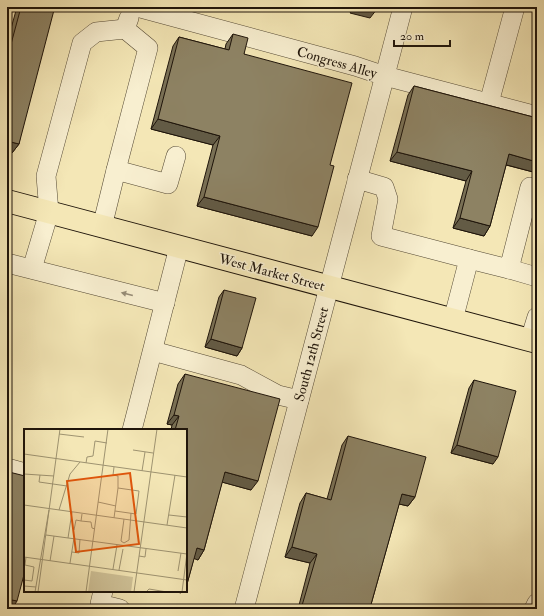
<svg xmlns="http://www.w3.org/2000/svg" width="544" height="616" font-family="'IM FELL Double Pica',serif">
<rect width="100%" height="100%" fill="#f4e7b6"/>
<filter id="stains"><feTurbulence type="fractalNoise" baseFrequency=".005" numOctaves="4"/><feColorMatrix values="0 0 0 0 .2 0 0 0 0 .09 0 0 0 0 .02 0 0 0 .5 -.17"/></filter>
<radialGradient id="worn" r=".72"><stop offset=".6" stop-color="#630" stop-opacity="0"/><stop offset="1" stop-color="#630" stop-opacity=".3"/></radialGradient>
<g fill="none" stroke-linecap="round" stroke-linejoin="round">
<defs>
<g id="minor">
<polyline points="137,7 355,66 385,76 537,116"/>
<polyline points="489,103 515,7"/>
<polyline points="116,170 168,184 176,156"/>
<polyline points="357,179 384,187 388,199 381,236 469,259 453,320"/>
<polyline points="102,227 116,170 148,48 125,29 129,18"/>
<polyline points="469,259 509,269 530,187"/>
<polyline points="7,263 165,303"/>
<polyline points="32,269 49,212 46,176 82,43 96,32 125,29"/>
<polyline points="509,269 537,277"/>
<polyline points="530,340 537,317"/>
<polyline points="153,351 241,375 278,395 299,400"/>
<polyline points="132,430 179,247"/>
<polyline points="7,468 25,473"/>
<polyline points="103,591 100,604 120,609"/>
<polyline points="244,609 403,7"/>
<polyline points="534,609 537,603"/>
</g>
<polyline id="major" points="7,201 537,342"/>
</defs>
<!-- minor casing -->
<use href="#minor" stroke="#544935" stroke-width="20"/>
<!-- major casing -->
<use href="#major" stroke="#1e140a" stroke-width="24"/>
<!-- minor -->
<use href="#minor" stroke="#f8efd0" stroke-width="19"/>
<!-- major -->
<use href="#major" stroke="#f4e7b6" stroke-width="22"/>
</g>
<!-- wall -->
<g fill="#797055" stroke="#1e140a">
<polygon points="17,7 42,7 19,144 12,153 7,152 7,43"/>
<polygon points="233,34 244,54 312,236 197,206 213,145 151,129 173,46 179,37 225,49 226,44"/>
<polygon points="414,86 537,118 537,173 506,165 490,226 484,236 453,228 466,181 390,161 408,95"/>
<polygon points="224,290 242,348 237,356 205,347 219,297"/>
<polygon points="185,374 251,490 222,482 204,550 198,560 194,558 187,584 186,585 186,430 171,430 172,425 167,424 178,384"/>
<polygon points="474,380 493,464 451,453 469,388"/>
<polygon points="348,436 415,497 408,506 399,504 370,608 375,609 298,609 310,563 285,557 300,503 306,493 327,499 342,445"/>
</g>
<!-- shaded-wall -->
<g fill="#635b45" stroke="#1e140a">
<polygon points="335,7 353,7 350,11"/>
<polygon points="354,7 370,7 377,9 370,18 350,13"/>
<polygon points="158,119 220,136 213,145 151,129"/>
<polygon points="7,141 19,144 12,153 7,152"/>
<polygon points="397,152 472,171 466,181 390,161"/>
<polygon points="509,154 537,162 537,173 503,164"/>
<polygon points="204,197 318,227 312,236 197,206"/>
<polygon points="460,218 490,226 484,236 453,228"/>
<polygon points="211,339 242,348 237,356 205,347"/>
<polygon points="174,415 179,416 172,425 167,424"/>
<polygon points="457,445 498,457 493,464 451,453"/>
<polygon points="225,472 258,481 251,490 218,481"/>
<polygon points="402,494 415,497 408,506 395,503"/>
<polygon points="292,547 317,554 310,563 285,557"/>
<polygon points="197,548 204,550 198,560 190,557"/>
<polygon points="173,591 182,591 181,593"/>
<polygon points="7,599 17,601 12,609 7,609"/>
</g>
<!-- building -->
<g fill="#8d8263" stroke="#1e140a">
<polygon points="21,7 42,7 54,10 19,144 7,141 7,59"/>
<polygon points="370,7 377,7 377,9"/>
<polygon points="233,34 248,38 244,54 352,83 330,165 334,166 318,227 204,197 220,136 158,119 179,37 229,50"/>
<polygon points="414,86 537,118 537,162 509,154 490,226 460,218 472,171 397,152"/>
<polygon points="224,290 256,298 242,348 211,339"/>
<polygon points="185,374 280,399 258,481 225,472 204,550 197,548 187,584 186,583 186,430 175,430 179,416 174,415"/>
<polygon points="474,380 516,391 498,457 457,445"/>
<polygon points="348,436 426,457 415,497 402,494 370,608 375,609 301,609 317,554 292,547 306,493 331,500"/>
<polygon points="9,472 25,476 25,571 17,601 7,599 7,479"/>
</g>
<!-- one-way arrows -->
<defs><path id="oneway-solid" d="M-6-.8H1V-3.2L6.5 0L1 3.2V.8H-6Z"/></defs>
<use fill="#968c77" href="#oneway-solid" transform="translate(127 294) rotate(-166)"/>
<g text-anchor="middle" stroke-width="3" stroke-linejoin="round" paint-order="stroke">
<!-- street labels -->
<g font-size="14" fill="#1e140a" stroke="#f8efd0">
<text transform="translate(337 62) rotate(16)" y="5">Congress Alley</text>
<text transform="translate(272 272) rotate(15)" y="5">West Market Street</text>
<text transform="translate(311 354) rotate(-75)" y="5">South 12th Street</text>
</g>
</g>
<!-- overview -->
<g transform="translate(24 429)">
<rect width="163" height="163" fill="#f4e7b6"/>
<path d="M67 142 109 148 107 163H64Z" fill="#d0c399"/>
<path fill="none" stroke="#9e9371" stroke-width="1" d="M35 5 60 8M109 21 129 24M0 25 163 48M62 34 63 28 69 27 71 12 83 14M90 38 89 46 94 47V59M118 42 121 23M0 45 30 47M16 46 15 53 43 57M74 73 92 77M0 76 163 99M35 81 46 45 56 33M58 85 57 92 67 93 68 99 71 100M145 86 163 88M90 89 94 59 115 62 112 85 91 82M100 90 97 112 100 114M143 96 151 46M50 101 52 91 57 92M22 106 163 125M44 109 48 83M100 114 105 111 107 84M48 123 55 124 56 110M115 127 121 128 122 120M0 128 163 151M26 132 30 107M46 134 50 109M89 140 93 116M95 141 99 120M154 142 157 124M0 151 8 152 10 138 1 136 2 128M0 157 12 158M11 163 25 81M14 163 36 0M62 163 84 0M110 163 133 0M122 163 125 160 143 163M158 163 163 124"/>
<path fill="#de560c" fill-opacity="0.15" stroke="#de560c" stroke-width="2" d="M106 44 115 115 52 123 43 52Z"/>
<rect width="163" height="163" fill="none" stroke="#1e140a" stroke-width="2"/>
</g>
<!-- margin -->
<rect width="544" height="616" fill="none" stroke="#f4e7b6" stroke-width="24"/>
<rect x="8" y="8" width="528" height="600" fill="none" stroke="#1e140a" stroke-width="2"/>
<rect x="12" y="12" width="520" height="592" fill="none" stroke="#1e140a"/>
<!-- scale -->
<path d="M394 40v6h56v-6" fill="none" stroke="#1e140a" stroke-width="2"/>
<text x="400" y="40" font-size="12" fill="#1e140a" stroke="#f8efd0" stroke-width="3" paint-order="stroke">20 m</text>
<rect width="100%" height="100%" filter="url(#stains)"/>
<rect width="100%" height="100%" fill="url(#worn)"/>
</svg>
